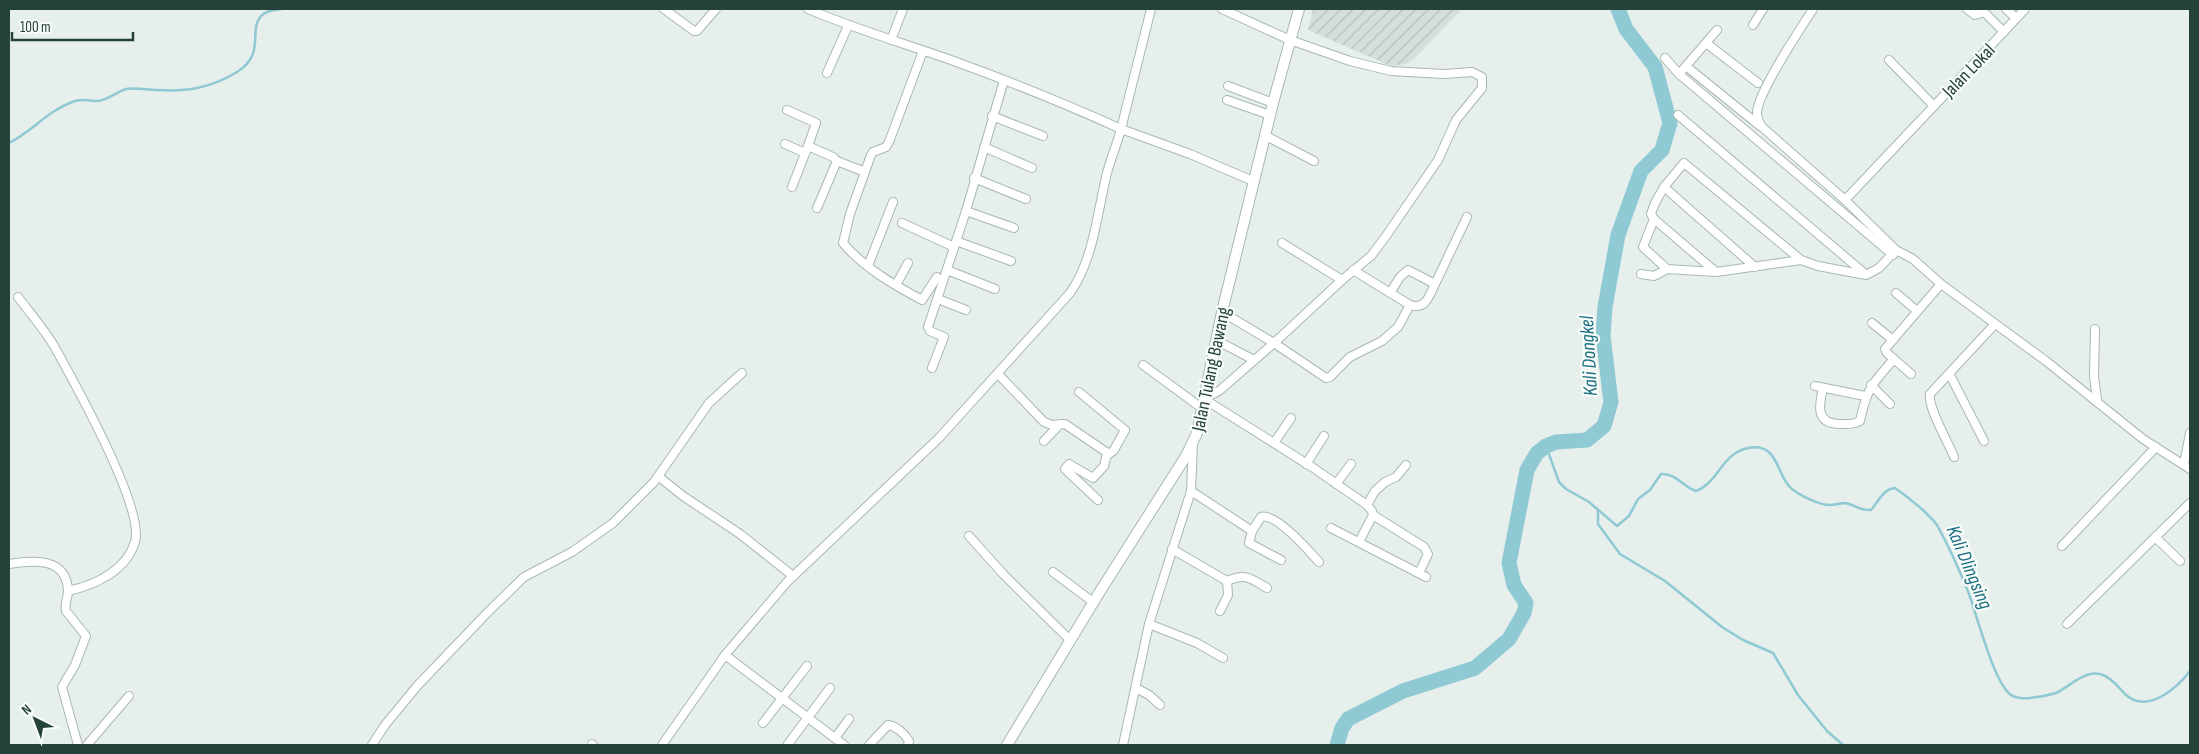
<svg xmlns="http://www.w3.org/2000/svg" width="2199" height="754" font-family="'Sofia Sans Condensed',sans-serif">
<defs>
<pattern id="industrial-furrows" width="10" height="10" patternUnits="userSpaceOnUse" patternTransform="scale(1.25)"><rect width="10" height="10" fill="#d4dfda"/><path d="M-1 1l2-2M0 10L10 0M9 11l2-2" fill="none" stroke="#b6c1bc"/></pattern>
</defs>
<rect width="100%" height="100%" fill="#e6efeb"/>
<!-- industrial -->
<polygon fill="url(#industrial-furrows)" points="1313,9 1462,9 1413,60 1406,64 1391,66 1308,30"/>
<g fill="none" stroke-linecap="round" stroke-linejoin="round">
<!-- stream -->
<g stroke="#8ec9d4" stroke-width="2.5">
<path d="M9 143C31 132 48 111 72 102 81 98 89 101 98 101 108 100 117 92 126 89 135 87 148 90 157 90 186 92 211 88 237 72 266 54 248 31 261 16 266 10 275 10 282 9"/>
<path d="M1546 446 1559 482 1566 489 1589 502 1617 526 1629 516 1638 499 1650 490 1661 474C1676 473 1683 487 1696 491 1718 483 1722 453 1748 448 1780 442 1776 477 1792 489 1801 496 1819 505 1830 505 1835 505 1841 503 1846 503 1855 505 1860 511 1871 510 1879 501 1883 489 1895 488 1908 497 1928 513 1937 525 1949 547 1960 571 1969 594 1977 616 1994 683 2011 695 2019 700 2029 698 2037 697 2044 696 2050 695 2056 693 2071 686 2086 668 2103 675 2113 679 2119 688 2126 695 2148 714 2177 688 2190 671"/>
<polyline points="1598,511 1598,524 1620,554 1665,581 1722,627 1743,640 1773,653 1798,695 1827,731 1843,745"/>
</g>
<!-- river -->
<polyline stroke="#8ec9d4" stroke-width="15" points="1337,745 1342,728 1348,719 1403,691 1475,668 1509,639 1524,613 1526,603 1514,585 1509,563 1527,470 1537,453 1546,446 1556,442 1587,440 1604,426 1611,402 1603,336 1605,307 1618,235 1641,171 1662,150 1670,123 1655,67 1626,29 1618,9"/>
<defs>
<g id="minor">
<polyline points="664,9 694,31 697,31 716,9"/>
<path d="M808 9C855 29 903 43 951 60 1009 81 1066 104 1121 129L1151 9"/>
<polyline points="1222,9 1290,40 1350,61 1391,71 1444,74 1472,72 1482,77 1482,88 1456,120 1438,160 1386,236 1371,256 1342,280"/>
<path d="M1813 9C1801 28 1757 93 1757 113 1757 118 1759 122 1762 127L1845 200 1896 250 1913 259 1941 284 2046 361 2143 439 2190 469"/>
<polyline points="1967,9 1975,15 1984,12 2004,32"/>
<polyline points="2006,9 2016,18"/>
<polyline points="1753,25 1763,9"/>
<polyline points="1717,30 1679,74 1893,255"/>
<polyline points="891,40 903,9"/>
<polyline points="1706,43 1758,83"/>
<path d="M923 51 889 142 886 147 873 152 871 155 850 214 843 243C864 268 894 285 922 300L937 277"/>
<polyline points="1665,58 1679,74"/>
<polyline points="1889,60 1934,106 2025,9"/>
<polyline points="1686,66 1760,126"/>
<polyline points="827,73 848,26"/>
<polyline points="1228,86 1273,103"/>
<polyline points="1227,100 1270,115"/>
<polyline points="787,110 816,123 808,146"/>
<polyline points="1678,115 1864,273"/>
<polyline points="992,116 1043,136"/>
<polyline points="1266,136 1314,161"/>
<polyline points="785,144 805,153"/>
<polyline points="984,147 1032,168"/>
<polyline points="974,178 1026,199"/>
<polyline points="792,187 808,146 833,157 837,161"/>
<polyline points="1664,187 1655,203 1651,214 1654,219 1643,247 1667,269 1716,272 1801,260 1818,266 1866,275 1879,268 1896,250"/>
<polyline points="1845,200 1934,106"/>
<polyline points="817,208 837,161 865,172"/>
<polyline points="966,211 1014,228"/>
<polyline points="1654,219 1716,272"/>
<polyline points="902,223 954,247"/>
<polyline points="956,241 1011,261"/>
<polyline points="868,266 893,202"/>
<polyline points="1755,267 1664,187 1684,163 1801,260"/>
<polyline points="947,270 995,289"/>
<path d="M1353 270 1410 305C1426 310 1429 296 1435 284"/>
<polyline points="1641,274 1654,276 1667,269"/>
<polyline points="896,285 908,263"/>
<polyline points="1390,293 1400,277 1408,270 1435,284 1467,217"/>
<polyline points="1896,293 1917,311"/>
<path d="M18 297C30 313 44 329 54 346 73 380 145 508 135 542 126 571 95 585 68 591"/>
<polyline points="938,299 966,310"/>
<polyline points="1222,312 1274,343 1342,280 1282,243"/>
<polyline points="1872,323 1893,340"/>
<polyline points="2095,329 2094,376 2097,400"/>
<polyline points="1216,340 1254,360"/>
<polyline points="1143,365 1203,409"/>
<polyline points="932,368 944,337 930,331 928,327 966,211 1004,80"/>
<polyline points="998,374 1044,422 1052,425 1065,424 1109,454 1114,450 1125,430 1079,392"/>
<polyline points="1911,374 1887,353 1885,349 1941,284"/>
<polyline points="1950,375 1984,441"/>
<polyline points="1871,385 1890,404"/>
<polyline points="1815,386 1865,396"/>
<path d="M1823 388C1819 405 1815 424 1840 424 1847 424 1853 425 1860 421 1867 388 1872 384 1894 359"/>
<polyline points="1205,393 1211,395 1219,391 1274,343 1326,378 1330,377 1350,357 1382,341 1398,327 1410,305"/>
<polyline points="1204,399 1312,467 1367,505 1372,511 1373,515 1359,542"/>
<polyline points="1044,441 1060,424"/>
<polyline points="1274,443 1291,418"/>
<path d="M1954 457C1949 443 1927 407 1930 394L1995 324"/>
<polyline points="1306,464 1324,436"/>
<polyline points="2184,464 2190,433"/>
<polyline points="658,476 683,496 740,534 793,576"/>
<polyline points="1336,484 1351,464"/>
<path d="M1191 491 1252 531 1261 517C1275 512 1310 552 1319 562"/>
<polyline points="1098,500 1065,469 1069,464 1093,478 1104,466 1107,454"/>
<polyline points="1367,505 1375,491 1385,482 1396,477 1406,465"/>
<polyline points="1373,515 1424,547 1428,554 1419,573"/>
<polyline points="1331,528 1426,577"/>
<polyline points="1252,531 1249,543 1281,560"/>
<polyline points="969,536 1004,575 1071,641"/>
<polyline points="2155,537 2180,561"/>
<polyline points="2062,546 2156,447"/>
<polyline points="1172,549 1227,581 1228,595 1220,611"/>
<path d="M9 564C33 560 67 557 68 591 68 598 64 604 66 611L86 636 75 665 62 687 78 745"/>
<polyline points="1053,572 1093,602"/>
<path d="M1227 581C1246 573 1250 578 1267 588"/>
<polyline points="1149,624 1197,643 1223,658"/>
<polyline points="2067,624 2190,503"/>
<polyline points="725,655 844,745"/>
<polyline points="1136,688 1149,695 1160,705"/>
<polyline points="763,723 807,666"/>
<polyline points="835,738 849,719"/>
<polyline points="592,744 593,745"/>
<polyline points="788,744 830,688"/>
<polyline points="87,745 129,696"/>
<polyline points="372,745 385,725 418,685 487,613 524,577 572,552 613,523 654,482 709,403 742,373"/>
<path d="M662 745 725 655 788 581 939 438 1070 293C1094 259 1097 213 1107 173 1111 158 1117 144 1121 129L1190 154 1253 181"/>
<path d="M869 745 888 725C896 726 905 734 909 741L908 745"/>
<polyline points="1123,745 1149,624 1191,491 1193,444"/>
</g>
<polyline id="tertiary" points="1007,745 1099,593 1186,456 1197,433 1222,312 1273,103 1299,9"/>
</defs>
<!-- minor casing -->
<use href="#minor" stroke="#a8b8b2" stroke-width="10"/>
<!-- tertiary casing -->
<use href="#tertiary" stroke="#a8b8b2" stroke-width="12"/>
<!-- minor -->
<use href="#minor" stroke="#fff" stroke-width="8"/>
<!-- tertiary -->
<use href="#tertiary" stroke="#fff" stroke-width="10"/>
</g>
<g text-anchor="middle" stroke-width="4.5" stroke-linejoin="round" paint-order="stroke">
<!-- street labels -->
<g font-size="19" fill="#24423a" stroke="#f7fbf9">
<text transform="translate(1968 70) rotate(-46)" y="7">Jalan Lokal</text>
<text transform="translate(1210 369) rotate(-78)" y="7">Jalan Tulang Bawang</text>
</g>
<!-- water labels -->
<g font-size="20" font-style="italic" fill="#1c6f80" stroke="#f7fbf9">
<text transform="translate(1588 356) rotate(-93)" y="7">Kali Dongkel</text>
<text transform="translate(1970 567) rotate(67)" y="7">Kali Dlingsing</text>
</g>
</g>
<!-- border -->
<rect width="2199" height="754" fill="none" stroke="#24423a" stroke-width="20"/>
<!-- north arrow -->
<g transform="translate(35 719) rotate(318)" stroke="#f7fbf9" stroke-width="4" paint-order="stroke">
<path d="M0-4L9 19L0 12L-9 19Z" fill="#24423a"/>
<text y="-8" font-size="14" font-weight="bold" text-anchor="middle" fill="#24423a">N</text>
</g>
<!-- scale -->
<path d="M12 32v8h121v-8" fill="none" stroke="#24423a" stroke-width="2.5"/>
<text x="20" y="32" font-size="15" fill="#24423a" stroke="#f7fbf9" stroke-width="4" paint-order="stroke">100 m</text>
</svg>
